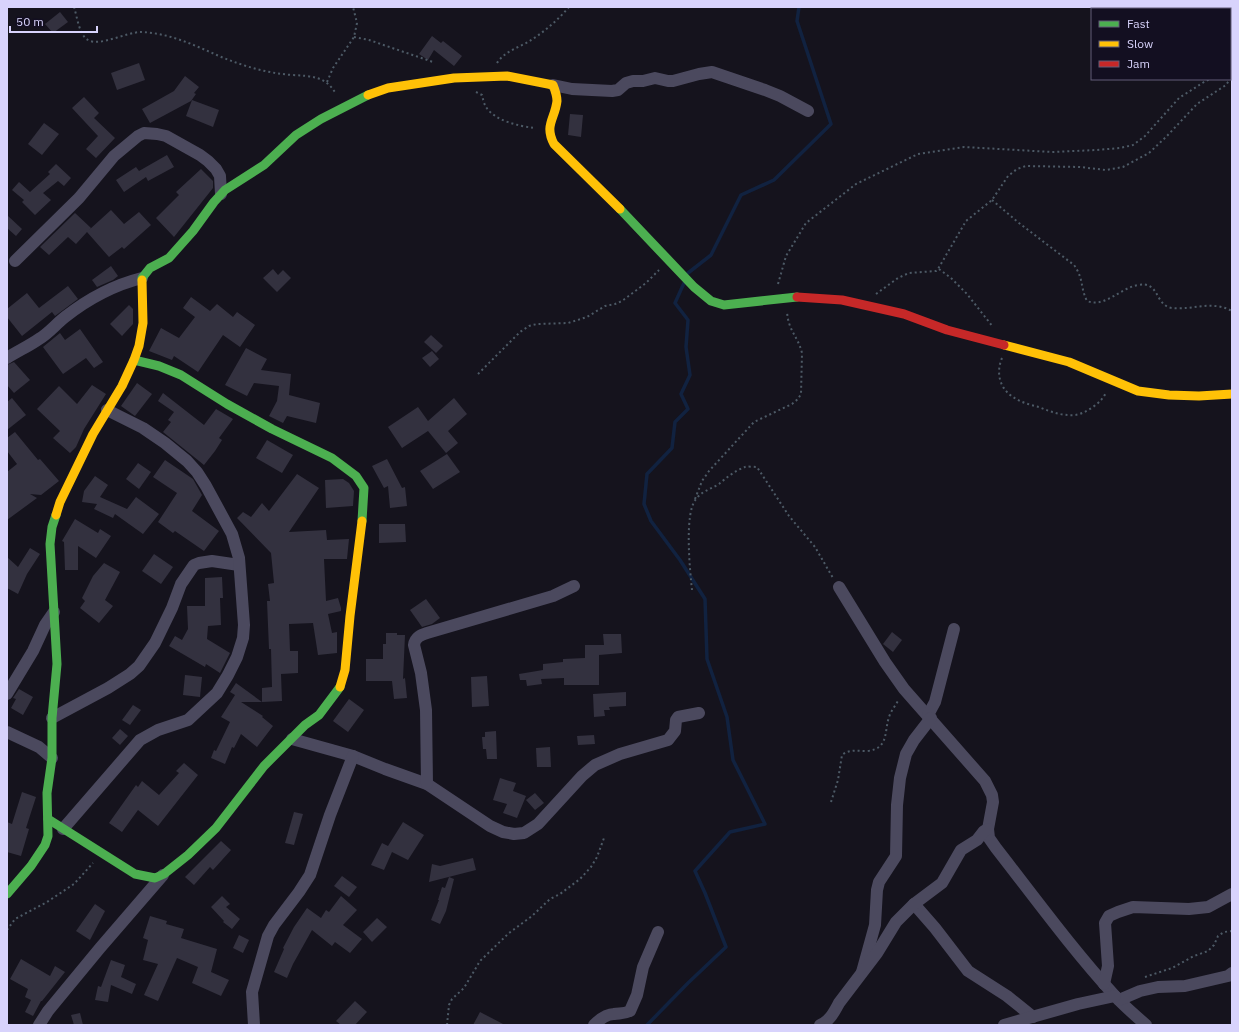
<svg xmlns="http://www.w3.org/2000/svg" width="1239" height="1032" font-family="'IBM Plex Sans',sans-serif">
<rect width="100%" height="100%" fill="#15131d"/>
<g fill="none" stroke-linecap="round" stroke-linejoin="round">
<!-- stream -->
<g stroke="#112240" stroke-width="3.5">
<polyline points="688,273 711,255 741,195 774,180 831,124 797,21 799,7"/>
<polyline points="647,1025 688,983 726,947 705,893 695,871 730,832 765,824 733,760 727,717 707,659 705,599 680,560 651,521 644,504 647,474 672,448 675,422 688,409 681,394 690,375 686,347 688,320 675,303 684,283"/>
</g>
</g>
<!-- building -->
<g fill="#33313f">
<polygon points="60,12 68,22 53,33 45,24"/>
<polygon points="432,36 441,43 443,41 462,56 454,66 434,50 428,60 419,54"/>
<polygon points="139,63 145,80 117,90 111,73"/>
<polygon points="185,76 199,87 194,93 196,94 191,101 150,123 142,109 174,91"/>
<polygon points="84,97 99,113 94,118 115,138 96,158 86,149 98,136 72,108"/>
<polygon points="192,100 219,110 213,127 186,116"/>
<polygon points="570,114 583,115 581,137 568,135"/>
<polygon points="44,123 59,134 42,155 28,144"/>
<polygon points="167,155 174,167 148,181 146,177 124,192 116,180 136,167 139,171"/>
<polygon points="56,164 71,178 64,186 58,181 43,193 51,200 35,215 22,202 24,200 12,190 19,182 30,192 50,174 48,172"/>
<polygon points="201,169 213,181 213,188 174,237 156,218 179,195 176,192"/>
<polygon points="111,210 124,224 139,212 151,225 124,249 122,247 109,257 87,232 76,244 68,237 49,255 40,247 75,213 91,228 89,230"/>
<polygon points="7,215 22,229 16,236 7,228"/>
<polygon points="111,266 118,276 113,280 97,287 92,280"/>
<polygon points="273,269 278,275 283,270 291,278 277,292 263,278"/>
<polygon points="68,286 78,299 55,316 52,312 22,336 7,317 7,309 27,293 39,308"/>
<polygon points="191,297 210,311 217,304 233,317 237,312 255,325 240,347 223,335 198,372 174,356 172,360 149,351 161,328 179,338 195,317 183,308"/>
<polygon points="129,305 133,309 133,324 122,336 110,324"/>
<polygon points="80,329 103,362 94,368 86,358 63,374 43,347 60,333 65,340"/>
<polygon points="431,335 443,346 436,353 424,342"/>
<polygon points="246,348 267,359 261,370 291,374 289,395 320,403 316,423 287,416 283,423 269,416 277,401 279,386 254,383 247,396 225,385"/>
<polygon points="432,351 439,359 430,367 422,358"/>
<polygon points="14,362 30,380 14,393 7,385 7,365"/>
<polygon points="137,383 152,394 135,416 121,406"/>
<polygon points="92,385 106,394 84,429 76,447 70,453 53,438 60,431 37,409 59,386 77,404"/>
<polygon points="163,393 204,425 216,409 233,419 219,438 222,440 215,451 204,465 163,432 171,422 168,420 174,412 158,401"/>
<polygon points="12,398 26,415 7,430 7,402"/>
<polygon points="454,398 467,414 448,431 458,443 446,453 428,431 402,448 388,427 418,407 428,421"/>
<polygon points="15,432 38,460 40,459 59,481 41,495 30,494 37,498 7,520 7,472 17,464 7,451 7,438"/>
<polygon points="267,440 293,455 282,473 256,458"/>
<polygon points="447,454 460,472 433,489 420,471"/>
<polygon points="387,459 402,488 405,487 407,506 390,508 388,486 384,488 372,466"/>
<polygon points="165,460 193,479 202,495 192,511 219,531 204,551 175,531 173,533 158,522 177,493 153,477"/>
<polygon points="138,463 151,472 139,489 126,479"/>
<polygon points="297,474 319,488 289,532 326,530 327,540 349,539 347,559 324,559 326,601 338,598 341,608 341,611 328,614 332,633 337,632 337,653 318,655 313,623 289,624 290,651 298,651 298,673 281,674 282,701 262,702 262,688 272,687 271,649 269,649 267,601 270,601 268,584 274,583 271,553 237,518 243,512 251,517 262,503 269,511"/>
<polygon points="95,476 108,485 100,497 127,509 136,497 159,514 143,534 115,514 113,518 94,509 97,504 82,502 84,491"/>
<polygon points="343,479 349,483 354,491 353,506 326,508 325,480"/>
<polygon points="75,519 98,533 100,529 111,536 96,558 78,546 78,570 65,570 64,542 62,541"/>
<polygon points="379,524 405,524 406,542 379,543"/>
<polygon points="30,548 40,554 27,574 18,594 7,588 7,557 18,567"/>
<polygon points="154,554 173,567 161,584 142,571"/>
<polygon points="104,563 120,572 105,600 113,606 99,623 80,608 85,601 82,598 93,576"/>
<polygon points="222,577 223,598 220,598 221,625 208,626 207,639 230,653 220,673 206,664 205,667 169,646 175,636 182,640 188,629 187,606 205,606 205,578"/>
<polygon points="426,599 440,618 432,624 422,627 410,610"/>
<polygon points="892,632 902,640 893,652 883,644"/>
<polygon points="386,633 397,633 397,635 405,635 403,679 405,678 407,698 394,699 392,681 366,681 366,659 383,659 383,644 386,644"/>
<polygon points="603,634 621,634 622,653 599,655 599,685 564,685 564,678 541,679 542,684 527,686 526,680 520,680 519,674 543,670 543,664 563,662 563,659 585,658 585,645 604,645"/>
<polygon points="185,675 202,677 200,697 183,695"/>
<polygon points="487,676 489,706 472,707 471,677"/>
<polygon points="236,683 262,702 241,702 263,716 262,717 273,726 257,747 241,734 234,748 232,747 225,764 211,758 214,750 216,751 230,722 221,717 235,695 230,692"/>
<polygon points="19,689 33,697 23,715 11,708 16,699 13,698"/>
<polygon points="626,692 626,706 609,707 610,710 604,710 605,716 594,717 593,694"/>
<polygon points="349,699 364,710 348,732 333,721"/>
<polygon points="133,705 141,710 130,725 122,720"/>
<polygon points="120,729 128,736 120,745 112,738"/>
<polygon points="496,731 497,759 487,759 486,749 483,749 482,737 485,737 485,732"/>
<polygon points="594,735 595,744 578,745 577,736"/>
<polygon points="550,747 551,767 537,767 536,748"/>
<polygon points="184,763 198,775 158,826 138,810 122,832 109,823 136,785 138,787 142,781 159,795 179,773 176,771"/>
<polygon points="500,778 516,783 513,791 526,796 517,818 503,813 507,804 493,800"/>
<polygon points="22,792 36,797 26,828 29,829 21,856 7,852 7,822 12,824"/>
<polygon points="535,793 544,803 535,810 526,800"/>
<polygon points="294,812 303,814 294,845 285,843"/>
<polygon points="403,822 424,835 408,860 392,852 384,870 371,865 382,843 388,846"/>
<polygon points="221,841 231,850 213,870 210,867 194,885 185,877"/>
<polygon points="473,858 476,870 429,882 432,864 440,866"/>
<polygon points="342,876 357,887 349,897 334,886"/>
<polygon points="449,877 454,879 446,911 440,924 431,920 439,900 438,900 442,887 445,888"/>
<polygon points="222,896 230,904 226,907 240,919 232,929 223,922 224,921 211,907"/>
<polygon points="341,896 357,910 343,925 362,939 350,953 335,942 332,946 312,930 293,964 287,978 274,972 284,949 283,948 294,927 307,908 321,918 326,910 329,912"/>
<polygon points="95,904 105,911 90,940 76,931"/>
<polygon points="150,916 167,921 166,924 184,929 181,938 217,949 211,972 229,980 221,996 192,983 198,967 177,958 158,1001 144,995 158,964 143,960 148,940 143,938"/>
<polygon points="377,918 387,927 372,942 363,932"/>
<polygon points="239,935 249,940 243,953 233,948"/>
<polygon points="21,959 50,976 55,966 65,972 42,1001 41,1001 33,1016 25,1012 31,1000 25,997 28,989 10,979"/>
<polygon points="111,960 125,965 121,977 136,984 132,994 111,985 108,1002 95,1000 98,986 101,987"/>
<polygon points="355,1001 367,1012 355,1025 341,1025 336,1021"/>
<polygon points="480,1012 505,1025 473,1025"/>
<polygon points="80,1013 83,1025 74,1025 71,1015"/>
</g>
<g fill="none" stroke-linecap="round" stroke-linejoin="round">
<!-- path -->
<g stroke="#4d5a66" stroke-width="2" stroke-dasharray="2 3" stroke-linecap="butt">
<path d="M74 7C77 16 79 35 88 40 99 47 127 32 141 32 169 33 194 45 219 56 243 66 266 73 292 75 311 76 326 76 336 94"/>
<polyline points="354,37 369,40 433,62"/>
<path d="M497 63C504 52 517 48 528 42 543 33 558 20 569 7"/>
<polyline points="1230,70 1232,69"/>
<polyline points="327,82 333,68 354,37 357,23 353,7"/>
<path d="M476 92 482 95C483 99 484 104 486 107 495 121 519 126 534 128"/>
<path d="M992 200 1019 223 1074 265C1084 279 1080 287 1087 301 1105 308 1120 288 1138 285 1158 281 1155 301 1168 307 1173 309 1181 308 1187 308 1203 306 1217 303 1232 311"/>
<polyline points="939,269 951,278 967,294 993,327"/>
<polyline points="778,284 786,256 806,223 856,184 918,154 964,147 1052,152 1097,150 1120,148 1133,145 1145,136 1179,98 1204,82 1210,79"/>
<polyline points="876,294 898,278 909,273 936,271 938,269 966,221 992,200 1008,176 1017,169 1026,166 1080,167 1106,170 1123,167 1149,153 1166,137 1197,104 1226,85 1232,76"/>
<path d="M1002 358C996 372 999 388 1013 397 1020 402 1030 405 1039 407 1051 412 1062 416 1075 415 1085 414 1103 402 1106 392"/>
<polyline points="478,374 520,332 529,326 537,324 568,323 587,317 605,306 615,304 622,301 646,283 659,270"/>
<path d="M695 499 702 481 709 471 754 422 792 404 798 399 801 394 802 353C798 336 788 331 787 311"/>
<path d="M692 590C690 571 684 513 696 499 702 491 711 489 719 484 726 478 736 470 745 467 748 466 753 467 757 467L789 516 815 547 833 578"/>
<path d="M831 802 838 780 842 755C849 749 858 751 867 751 889 749 884 732 889 717 891 711 895 706 898 701"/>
<polyline points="7,930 15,919 47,902 74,884 93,863"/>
<polyline points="1145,977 1172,968 1194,956 1208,951 1214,945 1218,936 1224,932 1232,931"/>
<polyline points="447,1025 449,1005 452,999 464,988 480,961 509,933 532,916 550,899 560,894 580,879 591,867 597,857 604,838"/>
</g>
<!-- street -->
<g stroke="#4b495e" stroke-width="12">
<polyline points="553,85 572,89 612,91 618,90 626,83 633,81 643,81 655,78 668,81 673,81 699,74 712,72 765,90 780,96 808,111"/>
<polyline points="15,261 79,198 114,156 138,136 144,133 157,134 166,136 200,155 208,161 216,169 220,176 221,194"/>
<path d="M7 358C18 351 29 346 39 339 49 333 56 324 65 317 88 299 114 285 142 278"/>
<path d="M839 587 885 662 904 689 985 781 992 795 993 802 988 829 989 838 996 848C1035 898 1072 949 1115 996 1124 1006 1135 1015 1146 1025"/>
<polyline points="7,694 33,651 45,625 54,612"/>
<polyline points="928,715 935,702 954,629"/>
<polyline points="52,718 108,688 130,674 139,666 155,643 172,608 181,584 194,565 199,563 212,561 239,565"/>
<polyline points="7,732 39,747 52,758"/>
<polyline points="292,739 353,756 385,769 427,784 490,826 503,832 514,834 524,833 538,824 582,776 595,765 620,754 668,740 675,731 676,720 678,717 699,713"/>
<path d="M427 784 426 710 421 673 414 645C415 637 421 635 427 633L553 596 574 586"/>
<polyline points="63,829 140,740 158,730 188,720 217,693 228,675 237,657 243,638 244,625 239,558 232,534 206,486 197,472 187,461 165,443 143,428 107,410"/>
<polyline points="914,904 935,928 968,971 1007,996 1033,1017"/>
<polyline points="862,972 875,925 877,890 879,882 896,856 897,805 900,778 906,754 914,740 931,718"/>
<polyline points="1104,984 1108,966 1105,923 1109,916 1118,912 1133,907 1189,909 1208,907 1232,894"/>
<polyline points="1119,1000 1140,991 1158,987 1185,986 1228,976 1232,973"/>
<polyline points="39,1025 48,1011 100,948 163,875"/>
<polyline points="254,1025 252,992 268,936 274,925 299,892 310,875 330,815 353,756"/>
<path d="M594 1025C599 1020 606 1014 614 1014 620 1013 624 1014 630 1011L637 995 643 967 658 932"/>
<path d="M820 1025C830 1021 834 1012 839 1003L877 953 896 922 914 904 942 883 961 850 977 840 984 831 988 829"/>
<polyline points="1004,1025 1078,1004 1115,996"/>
</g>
<!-- fast -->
<g stroke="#4caf50" stroke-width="9">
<polyline points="620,209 694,287 711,301 724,305 797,297"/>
<polyline points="142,280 142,278 150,268 169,258 193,231 214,202 225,190 264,165 296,135 321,119 368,95"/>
<polyline points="134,360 159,366 181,375 227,404 272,429 332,458 356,476 364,488 362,521"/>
<polyline points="48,819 135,874 155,878 164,874 188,855 216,828 264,766 305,725 319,715 340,687"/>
<polyline points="7,894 31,866 45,845 48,836 47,793 52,758 52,718 57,664 50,544 52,527 56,515"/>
</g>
<!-- slow -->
<g stroke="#ffc107" stroke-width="9">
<path d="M368 95 388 88 454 78 507 76 553 85C555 90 557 95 557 101 555 119 544 125 554 144L620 209"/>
<polyline points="1004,345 1069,362 1138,391 1169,395 1199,396 1232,394"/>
<polyline points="56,515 60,502 93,434 122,386 134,360 139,346 143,323 142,280"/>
<polyline points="340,687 345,670 350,616 362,521"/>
</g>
<!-- jam -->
<polyline stroke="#c62828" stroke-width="9" points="797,297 842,300 904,314 947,330 1004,345"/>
</g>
<!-- border -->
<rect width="1239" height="1032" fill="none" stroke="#d8d3fc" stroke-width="16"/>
<!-- legend -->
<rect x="1091" y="8" width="140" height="72" fill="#130f21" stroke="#625d79"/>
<rect x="1099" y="21" width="20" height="6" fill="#4caf50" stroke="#625d79"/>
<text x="1127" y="28" font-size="12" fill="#d8d3fc">Fast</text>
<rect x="1099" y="41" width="20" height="6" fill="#ffc107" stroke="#625d79"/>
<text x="1127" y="48" font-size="12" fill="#d8d3fc">Slow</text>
<rect x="1099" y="61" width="20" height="6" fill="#c62828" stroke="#625d79"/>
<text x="1127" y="68" font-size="12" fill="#d8d3fc">Jam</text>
<!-- scale -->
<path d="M10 26v6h87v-6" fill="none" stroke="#d8d3fc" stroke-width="2"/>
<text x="16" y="26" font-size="12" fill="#d8d3fc" stroke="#130f21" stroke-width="3" paint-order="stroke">50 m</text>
</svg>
